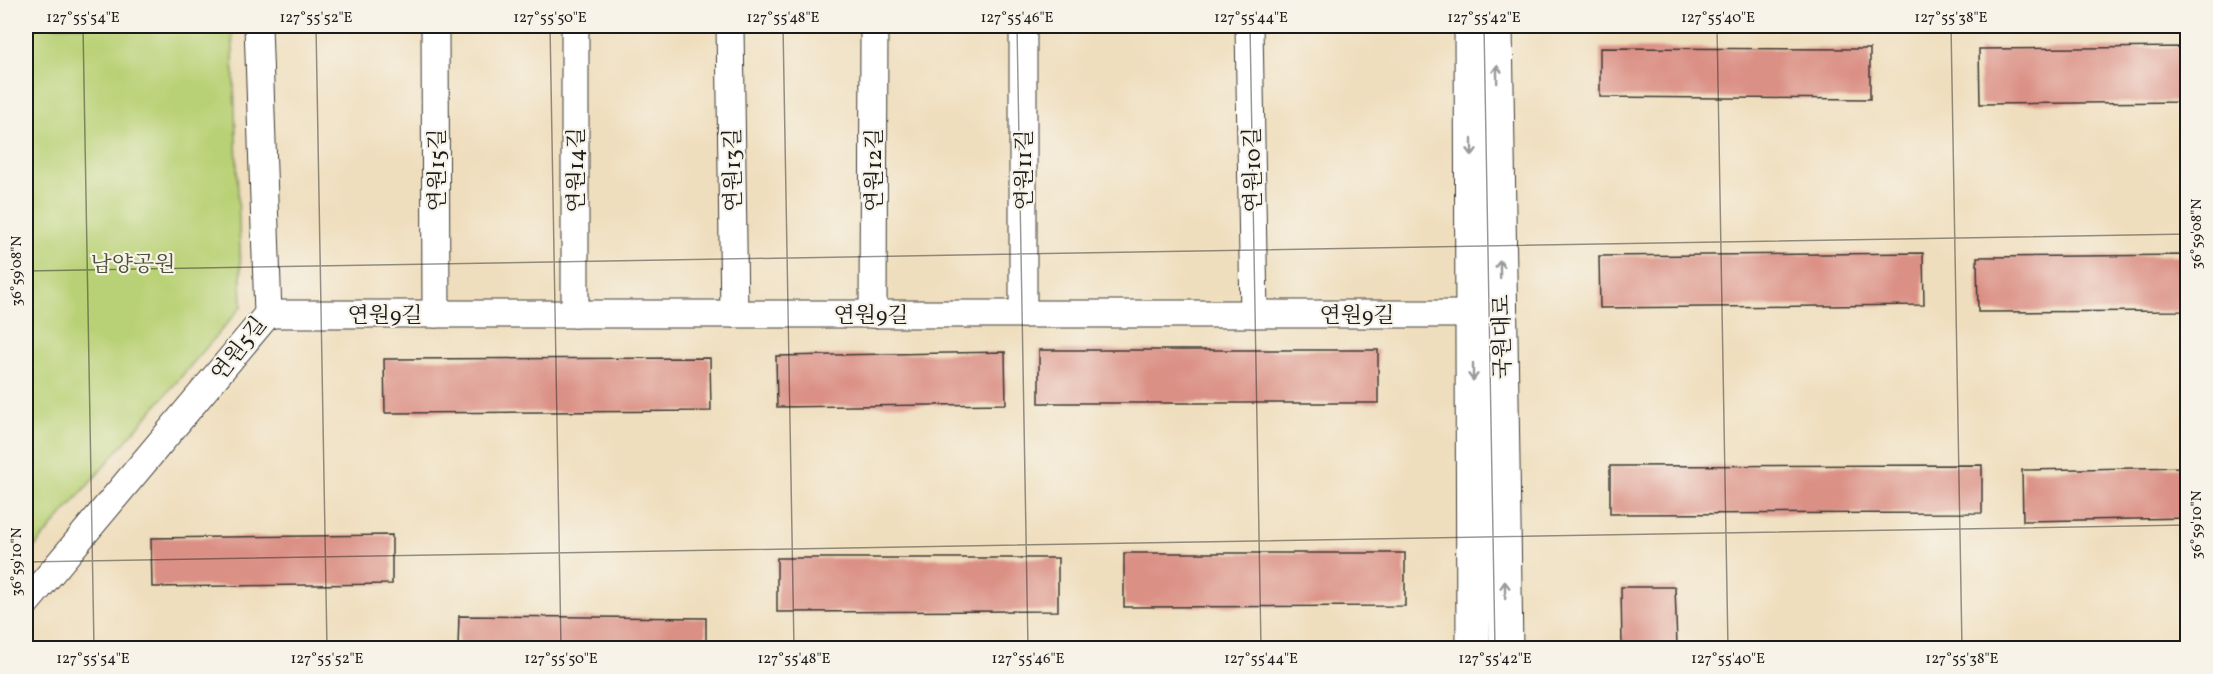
<svg xmlns="http://www.w3.org/2000/svg" width="2213" height="674" font-family="Vollkorn,'Noto Serif KR',serif">
<rect width="100%" height="100%" fill="#f7f3e8"/>
<filter id="ink" filterUnits="userSpaceOnUse"><feTurbulence type="fractalNoise" baseFrequency=".0167" numOctaves="2"/><feDisplacementMap in="SourceGraphic" scale="12" xChannelSelector="R" yChannelSelector="G"/><feConvolveMatrix kernelMatrix="1 2 1 2 8 2 1 2 1" color-interpolation-filters="sRGB"/></filter>
<filter id="wash" filterUnits="userSpaceOnUse"><feTurbulence type="fractalNoise" baseFrequency=".008" numOctaves="4" result="noise"/><feDisplacementMap in="SourceGraphic" scale="24" xChannelSelector="R" yChannelSelector="G"/><feGaussianBlur stdDeviation="1.35" result="paint"/><feColorMatrix in="noise" values="0 0 0 0 0 0 0 0 0 0 0 0 0 0 0 0 0 1.4 0 .05"/><feComposite in="paint" operator="in"/></filter>
<g filter="url(#wash)">
<rect width="100%" height="100%" fill="#efdebd"/>
<!-- green -->
<polygon fill="#b9d176" stroke="#6a7649" stroke-width="1.5" points="26,26 232,26 242,306 26,557"/>
<g id="blocks">
<!-- building -->
<g fill="#db9085">
<polygon points="2188,47 2188,102 1980,104 1979,49"/>
<polygon points="1600,48 1870,49 1870,99 1600,97"/>
<polygon points="1923,253 1924,305 1600,308 1599,256"/>
<polygon points="2188,255 2188,311 1978,312 1977,257"/>
<rect x="1039" y="350" width="339" height="53"/>
<polygon points="1005,352 1006,404 777,407 776,356"/>
<polygon points="710,358 711,411 385,413 384,359"/>
<polygon points="1982,465 1982,513 1610,514 1610,466"/>
<polygon points="2188,467 2188,518 2023,521 2022,470"/>
<polygon points="392,535 392,584 152,587 151,538"/>
<polygon points="1124,553 1405,553 1405,606 1124,607"/>
<polygon points="777,558 1058,558 1058,611 777,612"/>
<polygon points="1621,587 1675,587 1677,646 1622,647"/>
<polygon points="459,616 706,618 706,648 458,648"/>
</g>
</g>
</g>
<g filter="url(#ink)">
<use href="#blocks" fill-opacity="0" stroke="#3c3934" stroke-width="1.5"/>
<g fill="none" stroke-linecap="round" stroke-linejoin="round">
<defs>
<g id="minor">
<polyline points="435,26 436,314"/>
<polyline points="730,26 734,314"/>
<polyline points="1249,26 1254,314"/>
<polyline points="268,314 1473,314"/>
<polyline points="575,314 575,26"/>
<polyline points="873,314 874,26"/>
<polyline points="1023,314 1023,26"/>
<polyline points="26,603 268,314 258,26"/>
</g>
<g id="tertiary">
<polyline points="1471,26 1473,648"/>
<polyline points="1496,26 1506,648"/>
</g>
</defs>
<!-- minor casing -->
<use href="#minor" stroke="#3c3934" stroke-width="29"/>
<!-- tertiary casing -->
<use href="#tertiary" stroke="#3c3934" stroke-width="35"/>
<!-- minor -->
<use href="#minor" stroke="#fff" stroke-width="27"/>
<!-- tertiary -->
<use href="#tertiary" stroke="#fff" stroke-width="33"/>
</g>
<!-- one-way arrows -->
<defs><path id="oneway-shaft" d="M-6 0H5M1.5-3L5.5 0L1.5 3" fill="none" stroke-width="1.6" stroke-linecap="round" stroke-linejoin="round" transform="scale(1.5)"/></defs>
<g stroke="#999">
<use href="#oneway-shaft" transform="translate(1497 74) rotate(-91)"/>
<use href="#oneway-shaft" transform="translate(1472 147) rotate(90)"/>
<use href="#oneway-shaft" transform="translate(1500 269) rotate(-91)"/>
<use href="#oneway-shaft" transform="translate(1473 372) rotate(90)"/>
<use href="#oneway-shaft" transform="translate(1505 590) rotate(-91)"/>
</g>
</g>
<!-- ticks -->
<path fill="none" stroke="#1c1c1c" stroke-width="1.5" stroke-opacity="0.45" d="M83 26 94 648M316 26 327 648M550 26 561 648M783 26 794 648M1017 26 1028 648M1250 26 1261 648M1484 26 1495 648M1717 26 1728 648M1951 26 1962 648M2185 26 2188 193M26 271 2188 234M26 562 2188 525"/>
<g text-anchor="middle" stroke-width="4.5" stroke-linejoin="round" paint-order="stroke">
<!-- street labels -->
<g font-size="22" fill="#1c1c1c" stroke="#f7f3e8">
<text transform="translate(436 170) rotate(-90)" y="8">연원15길</text>
<text transform="translate(575 170) rotate(-90)" y="8">연원14길</text>
<text transform="translate(732 170) rotate(-91)" y="8">연원13길</text>
<text transform="translate(873 170) rotate(-90)" y="8">연원12길</text>
<text transform="translate(1023 170) rotate(-90)" y="8">연원11길</text>
<text transform="translate(1252 170) rotate(-91)" y="8">연원10길</text>
<text x="385" y="322">연원9길</text>
<text x="871" y="322">연원9길</text>
<text x="1357" y="322">연원9길</text>
<text transform="translate(1501 337) rotate(-91)" y="8">국원대로</text>
<text transform="translate(238 348) rotate(-52)" y="8">연원5길</text>
</g>
<!-- park labels -->
<g font-size="22" fill="#4b5237" stroke="#f7f3e8">
<text x="133" y="271">남양공원</text>
</g>
</g>
<!-- margin -->
<rect width="2213" height="674" fill="none" stroke="#f7f3e8" stroke-width="66"/>
<rect x="33" y="33" width="2147" height="608" fill="none" stroke="#1c1c1c" stroke-width="2"/>
<g font-size="15" text-anchor="middle" fill="#1c1c1c">
<text x="83" y="22">127°55'54"E</text>
<text x="316" y="22">127°55'52"E</text>
<text x="550" y="22">127°55'50"E</text>
<text x="783" y="22">127°55'48"E</text>
<text x="1017" y="22">127°55'46"E</text>
<text x="1251" y="22">127°55'44"E</text>
<text x="1484" y="22">127°55'42"E</text>
<text x="1718" y="22">127°55'40"E</text>
<text x="1951" y="22">127°55'38"E</text>
<text transform="translate(2196 234) rotate(-90)" y="5">36°59'08"N</text>
<text transform="translate(16 271) rotate(-90)" y="5">36°59'08"N</text>
<text transform="translate(2196 525) rotate(-90)" y="5">36°59'10"N</text>
<text transform="translate(16 562) rotate(-90)" y="5">36°59'10"N</text>
<text x="93" y="663">127°55'54"E</text>
<text x="327" y="663">127°55'52"E</text>
<text x="561" y="663">127°55'50"E</text>
<text x="794" y="663">127°55'48"E</text>
<text x="1028" y="663">127°55'46"E</text>
<text x="1261" y="663">127°55'44"E</text>
<text x="1495" y="663">127°55'42"E</text>
<text x="1728" y="663">127°55'40"E</text>
<text x="1962" y="663">127°55'38"E</text>
</g>
</svg>
